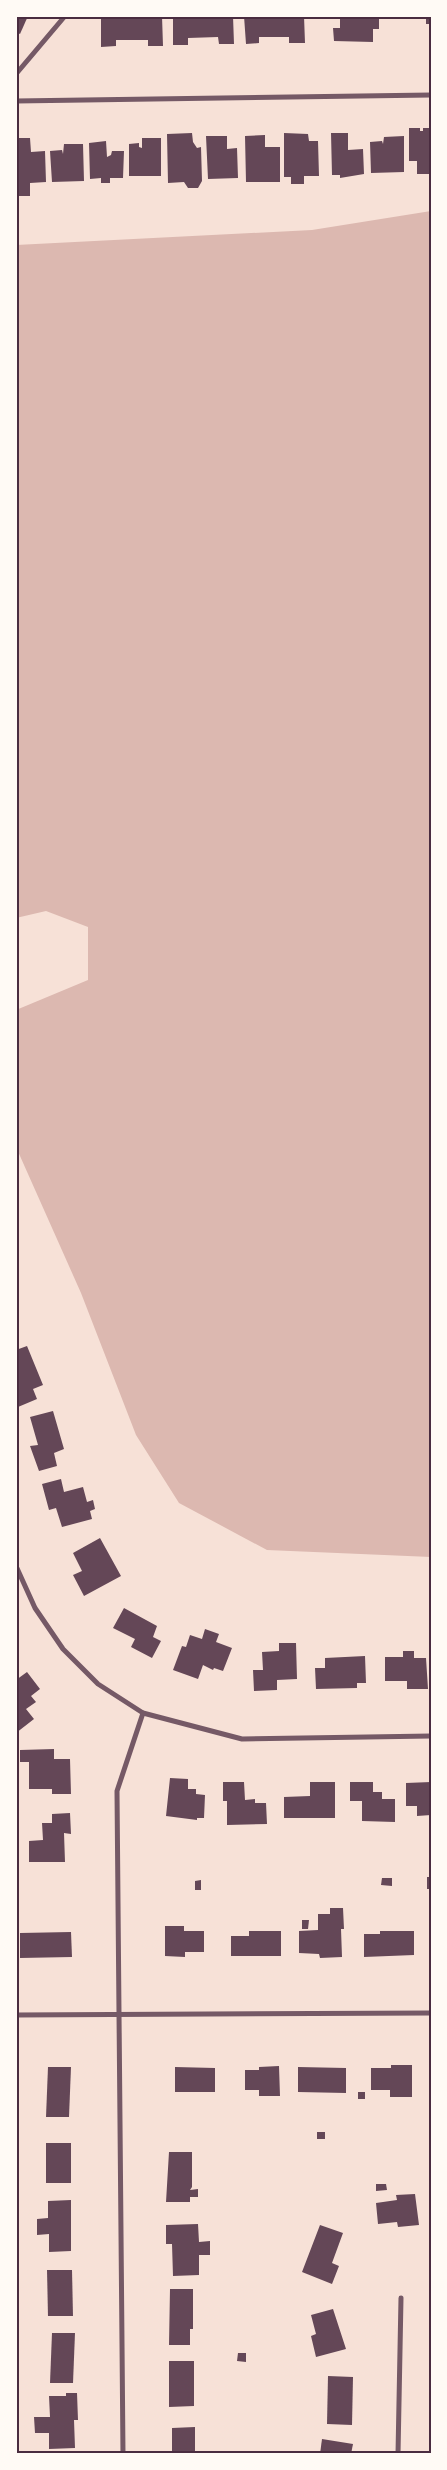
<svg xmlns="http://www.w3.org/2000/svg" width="447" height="2470" font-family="'PT Sans Narrow',sans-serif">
<rect width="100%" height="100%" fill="#f7e1d7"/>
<!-- water -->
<polygon fill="#dcb8b0" points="431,211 431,1557 267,1550 179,1503 136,1435 81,1293 16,1147 16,1010 88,980 88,927 46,911 16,918 16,245 312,230"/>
<!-- building -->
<g fill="#644757">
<polygon points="16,16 28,16 20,34 16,32"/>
<polygon points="101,16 162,16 163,46 148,46 148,40 116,40 116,46 101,47"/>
<polygon points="173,16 233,16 234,44 219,44 218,37 188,38 188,45 173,45"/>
<polygon points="244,16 304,16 305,43 289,43 289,37 259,37 259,43 246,44"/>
<polygon points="340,16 379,16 379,29 373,29 373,42 334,41 333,28 340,28"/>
<rect x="426" y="16" width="5" height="8"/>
<polygon points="409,128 420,128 420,131 423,131 423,128 431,128 431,174 417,174 417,161 409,161"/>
<polygon points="192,133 193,142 197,148 201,147 202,181 198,188 188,188 184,182 168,183 167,134"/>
<polygon points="284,133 308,134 309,141 318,141 319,176 304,176 304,184 291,184 291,177 284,177"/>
<polygon points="331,133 348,133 348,150 363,149 364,174 340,178 340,175 332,175"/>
<polygon points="265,135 265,147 280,147 280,182 246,182 245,136"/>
<polygon points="206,136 227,136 227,149 237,148 238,178 208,179"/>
<polygon points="404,136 404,172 371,173 370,142 382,141 383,144 384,137"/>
<polygon points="16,138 30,138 31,152 45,151 46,182 30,183 30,196 16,196"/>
<polygon points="142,138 161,138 161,176 129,176 129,144 139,143 139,147 142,148"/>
<polygon points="106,141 107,157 111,155 112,151 124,151 123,178 110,178 110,183 101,183 101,178 90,179 89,143"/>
<polygon points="64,144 83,144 84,181 52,182 50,151 62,150 63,154"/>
<polygon points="27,1346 43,1385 33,1389 37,1399 18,1407 16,1402 16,1350"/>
<polygon points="53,1411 64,1449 54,1453 57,1466 39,1471 30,1446 38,1445 30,1417"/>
<polygon points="61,1479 64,1492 83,1487 87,1502 93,1500 95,1509 90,1511 92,1519 62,1527 56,1508 49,1510 42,1484"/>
<polygon points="100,1538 121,1576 84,1596 73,1575 82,1571 73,1553"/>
<polygon points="124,1608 157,1626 153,1637 161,1641 152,1658 131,1647 135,1639 113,1628"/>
<polygon points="205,1629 219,1634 216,1642 232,1648 223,1671 214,1668 213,1670 203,1665 198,1679 173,1670 182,1646 186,1647 190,1635 202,1639"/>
<polygon points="279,1643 296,1643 297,1679 277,1680 277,1690 254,1691 253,1670 263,1670 262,1652 279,1651"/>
<polygon points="403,1651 414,1651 414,1658 426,1658 428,1689 407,1689 407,1681 385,1681 385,1657 403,1657"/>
<polygon points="365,1656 366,1683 357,1683 357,1688 316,1689 315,1668 325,1668 325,1658"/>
<polygon points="27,1672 40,1689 31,1696 36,1702 26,1709 34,1719 16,1733 16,1680"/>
<polygon points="54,1749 54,1759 70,1759 71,1794 52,1794 52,1789 29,1789 29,1762 20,1762 20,1750"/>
<polygon points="170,1778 188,1779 188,1789 196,1789 196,1794 205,1795 204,1818 197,1818 197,1820 166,1816"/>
<polygon points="223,1782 244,1782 245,1800 255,1799 255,1803 266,1803 267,1824 227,1825 227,1801 223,1801"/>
<polygon points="310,1782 335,1782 335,1818 284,1818 284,1797 310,1796"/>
<polygon points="350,1782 373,1782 373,1792 382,1792 382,1799 395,1799 395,1822 362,1821 362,1801 350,1801"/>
<polygon points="431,1782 431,1815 417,1816 417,1806 406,1806 406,1783"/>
<polygon points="70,1813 71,1834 64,1833 65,1862 29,1862 29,1841 43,1840 42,1823 52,1823 52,1814"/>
<rect x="427" y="1877" width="4" height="12"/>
<polygon points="382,1878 392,1878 392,1886 381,1885"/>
<polygon points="201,1880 201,1890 195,1890 195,1881"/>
<polygon points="330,1908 343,1908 344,1929 341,1929 342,1957 320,1958 319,1954 299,1953 299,1931 318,1930 318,1914 330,1914"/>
<polygon points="302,1920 309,1920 308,1929 302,1929"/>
<polygon points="165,1926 184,1926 184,1931 204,1931 204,1952 185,1952 185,1957 165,1956"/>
<polygon points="249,1931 281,1931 281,1956 231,1956 231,1936 249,1936"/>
<polygon points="380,1931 414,1931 414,1955 364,1957 364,1934 380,1934"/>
<polygon points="71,1932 72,1957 20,1958 20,1933"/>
<polygon points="391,2065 412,2065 412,2097 390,2097 390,2090 371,2090 371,2068 391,2068"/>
<polygon points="279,2066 280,2096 259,2096 259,2090 245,2090 245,2070 259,2070 259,2067"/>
<polygon points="48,2067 71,2067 69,2117 46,2117"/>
<polygon points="175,2067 215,2068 215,2092 175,2092"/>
<polygon points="298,2067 346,2068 346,2093 298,2092"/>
<rect x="358" y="2092" width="7" height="7"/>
<rect x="317" y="2132" width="8" height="7"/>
<rect x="46" y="2143" width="25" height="40"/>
<polygon points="169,2152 192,2152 192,2187 190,2190 198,2189 198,2197 190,2197 190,2202 166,2202"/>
<polygon points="376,2184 386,2184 387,2190 376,2191"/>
<polygon points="415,2194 419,2225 398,2227 397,2222 378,2224 376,2203 397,2200 396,2195"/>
<polygon points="71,2200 71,2251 49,2252 49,2234 37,2235 37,2219 48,2218 48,2201"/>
<polygon points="198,2224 199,2242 210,2241 210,2255 199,2255 199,2275 173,2276 172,2244 166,2244 166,2225"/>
<polygon points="320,2225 343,2233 332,2263 339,2266 332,2284 302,2272"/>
<polygon points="47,2270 72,2270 73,2316 48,2316"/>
<polygon points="170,2289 193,2289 193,2329 190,2329 190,2345 169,2345"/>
<polygon points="333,2309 346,2349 316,2357 311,2336 316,2334 311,2315"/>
<polygon points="52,2333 75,2333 73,2383 50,2383"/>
<polygon points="238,2353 246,2353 246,2362 237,2361"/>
<polygon points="169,2361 194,2361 194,2406 169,2407"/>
<polygon points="328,2376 353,2377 352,2425 327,2424"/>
<polygon points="66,2393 77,2393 78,2420 74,2420 75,2448 49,2449 49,2433 35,2433 34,2417 50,2417 49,2396 66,2396"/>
<polygon points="195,2427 195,2454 172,2454 172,2428"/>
<polygon points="322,2439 353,2444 351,2454 320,2454"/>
</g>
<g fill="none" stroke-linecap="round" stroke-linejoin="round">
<!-- minor -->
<g stroke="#755966" stroke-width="5">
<polyline points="16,74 65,16"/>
<polyline points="16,101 431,95"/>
<polyline points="16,1566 35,1608 63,1649 98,1684 143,1713 242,1739 431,1736"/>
<polyline points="16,2015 431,2013"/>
<polyline points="123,2454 117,1791 143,1713"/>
<polyline points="398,2454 401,2298"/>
</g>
</g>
<!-- border -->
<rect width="447" height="2470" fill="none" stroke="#fffaf5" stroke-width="35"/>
<rect x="18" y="18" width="412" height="2434" fill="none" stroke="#4a2c40" stroke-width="2"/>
</svg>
